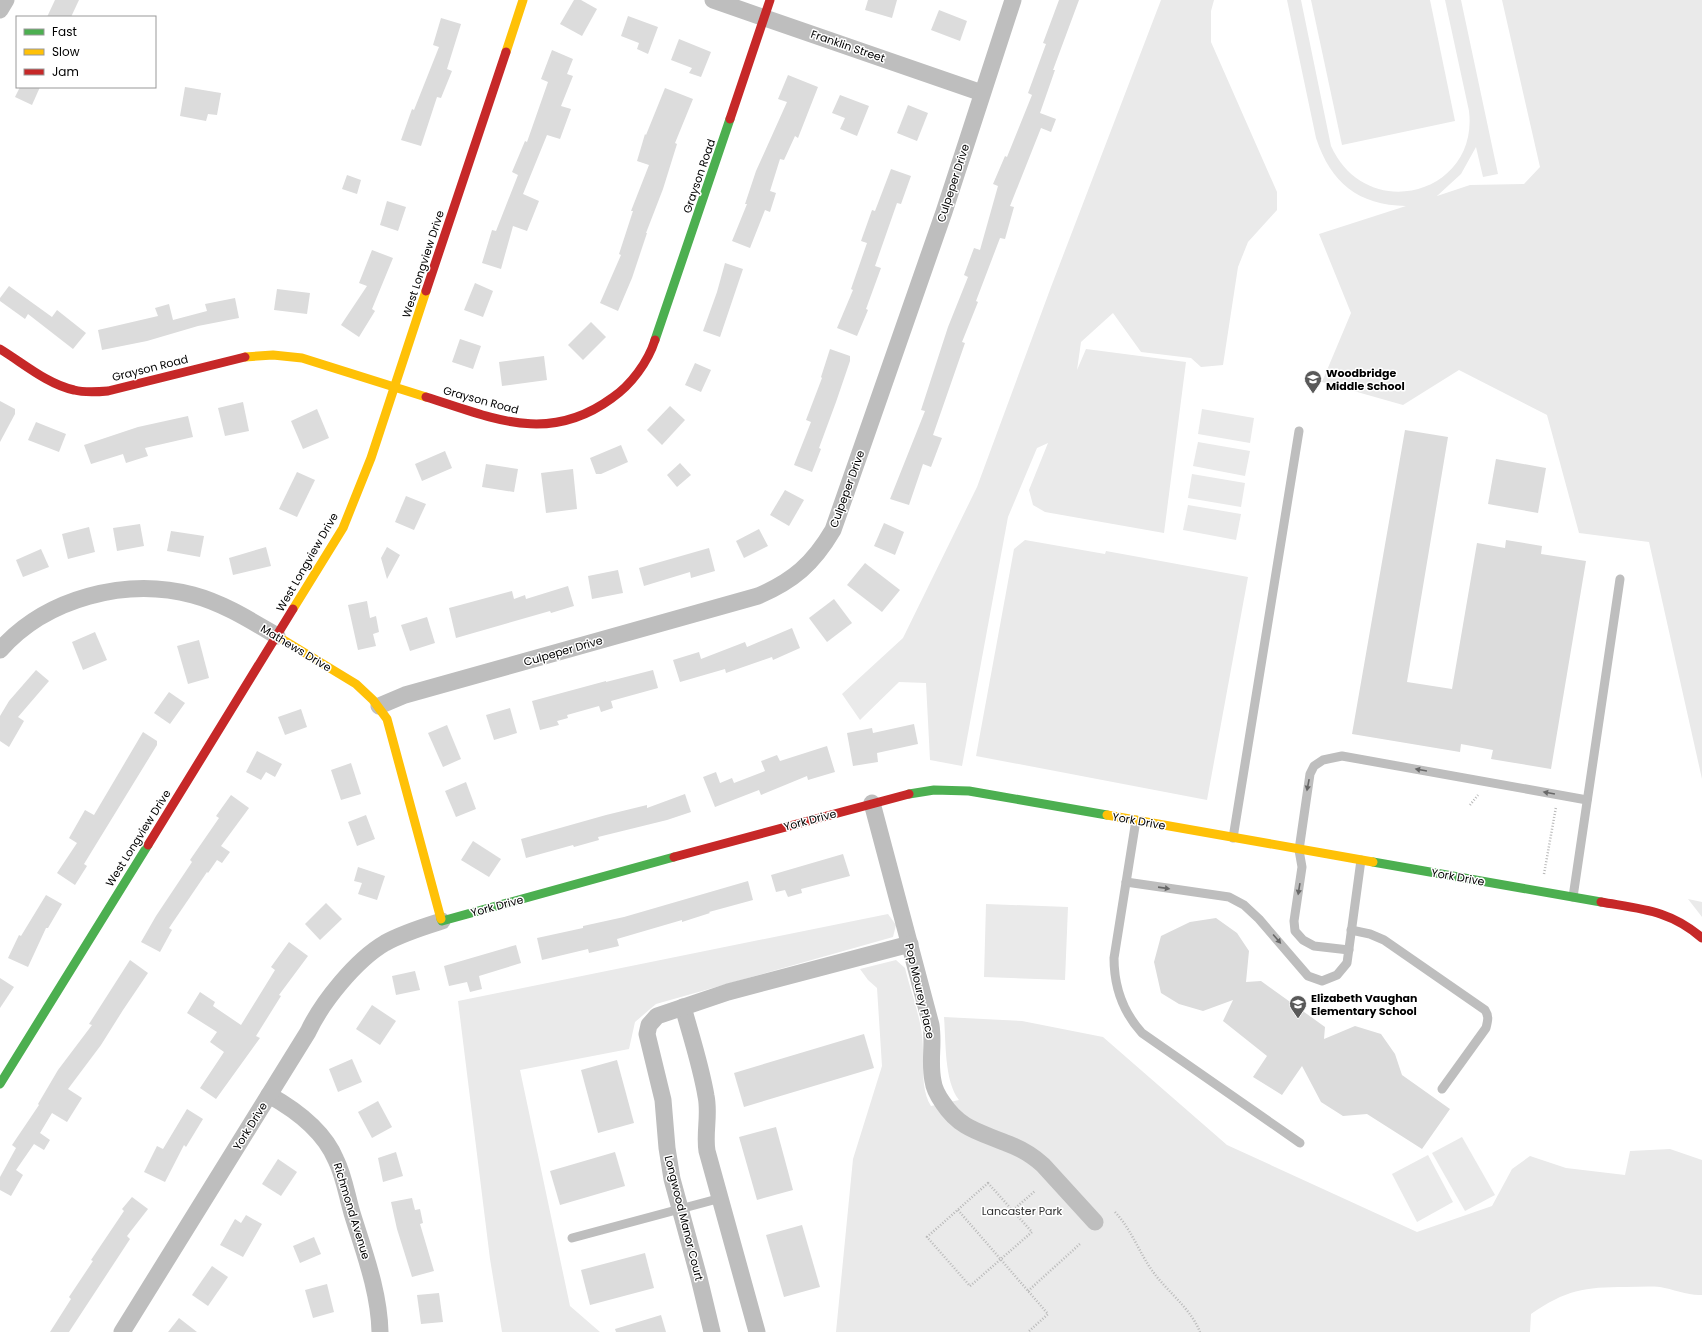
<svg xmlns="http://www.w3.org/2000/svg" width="1702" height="1332" font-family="Poppins,sans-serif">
<rect width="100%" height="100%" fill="#fff"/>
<!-- green -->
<g fill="#eaeaea">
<polygon points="1161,0 1214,0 1211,11 1211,42 1277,192 1277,210 1248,242 1238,267 1223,365 1201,367 1191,358 1141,352 1113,313 1081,342 1077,370 1086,349 1186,362 1164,533 1045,512 1033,505 1029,490 1048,443 1037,448 1008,517 962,766 930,760 926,683 899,682 860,720 842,694 903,638 977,487 1051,287"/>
<path d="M1287 0H1301L1331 146C1367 225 1479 194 1469 111L1445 0H1461L1498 174 1483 177 1476 147 1461 174 1437 196 1470 185 1524 184 1540 167 1502 0H1702V779L1649 542 1579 533 1547 415 1459 370 1403 405 1322 382 1351 313 1319 234 1406 206C1358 205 1331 183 1316 138Z"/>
<polygon points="1311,0 1430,0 1455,121 1342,145"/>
<polygon points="1202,409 1254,418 1250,443 1198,434"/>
<polygon points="1198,442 1250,451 1245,476 1193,466"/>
<polygon points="1192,474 1245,483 1241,507 1188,498"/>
<polygon points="1188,505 1241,514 1236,540 1183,530"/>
<polygon points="1025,540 1105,554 1106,551 1248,577 1207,800 976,756 1014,549"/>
<polygon points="1688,899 1702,902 1702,917"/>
<polygon points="986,904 1068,907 1065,980 984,977"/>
<polygon points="888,914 896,925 893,937 656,1004 635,1022 629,1049 520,1070 570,1306 600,1332 502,1332 490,1259 458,1001"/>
<path d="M896 960 905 968C910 989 920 1015 922 1036 925 1057 919 1088 931 1106L959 1100C944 1081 946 1041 944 1017L1022 1021 1103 1037 1227 1145 1417 1232 1492 1206 1512 1169 1530 1156 1566 1168 1625 1175 1630 1151 1670 1149 1702 1160V1295C1689 1296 1673 1289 1660 1287 1649 1286 1637 1287 1626 1287 1584 1287 1566 1290 1531 1314L1530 1332H836L853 1159 882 1066 877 988 868 980 860 969Z"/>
<polygon points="1462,1137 1495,1195 1465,1211 1432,1153"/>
<polygon points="1428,1155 1453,1202 1417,1222 1392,1174"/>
</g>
<!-- building -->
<g fill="#dcdcdc">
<polygon points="55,0 79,0 71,17 47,17"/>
<polygon points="574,0 581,0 597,9 582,36 560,24"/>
<polygon points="868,0 897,0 892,18 865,10"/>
<polygon points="1059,0 1079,0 1053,70 1055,70 1040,113 1056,119 1051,132 1041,128 1010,206 1014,207 1005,239 1000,238 976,301 978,302 962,342 965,343 933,435 942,438 931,467 923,464 909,505 890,499 925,411 921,410 948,327 968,277 964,275 974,248 980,250 998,186 993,184 1005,156 1007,157 1032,95 1028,93 1046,44 1043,43"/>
<polygon points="939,10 967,21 960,41 931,30"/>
<polygon points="628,16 658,27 648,54 637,49 639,43 621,36"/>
<polygon points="441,18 461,24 447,69 452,71 441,98 437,97 421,146 401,140 412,109 414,110 439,47 433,45"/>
<polygon points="679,39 711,52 701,77 689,73 692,68 671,60"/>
<polygon points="552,50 573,59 567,74 573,76 561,106 571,109 560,139 547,135 523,194 539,201 527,231 513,226 501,269 482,263 492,230 496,231 518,175 512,172 525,141 527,142 548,82 541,79"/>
<polygon points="788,75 818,87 798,138 795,136 784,160 780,159 770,191 776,193 770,212 765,210 750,248 732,241 747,204 745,204 756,171 787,102 778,99"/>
<polygon points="20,87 40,87 32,105 15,97"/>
<polygon points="185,87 221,93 217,115 208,114 206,121 180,116"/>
<polygon points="665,88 693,99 675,143 677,144 663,189 646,233 647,233 632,278 618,311 600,303 621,255 619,254 633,211 631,211 649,165 637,161 645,134 646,135"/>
<polygon points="840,95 869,106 857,136 840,129 845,118 832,113"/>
<polygon points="908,105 928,113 917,141 897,133"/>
<polygon points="891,169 911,176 901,204 897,203 875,266 881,268 866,309 868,310 857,336 837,328 853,290 851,289 867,243 861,241 872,210 875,211"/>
<polygon points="347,175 361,180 357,194 342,189"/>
<polygon points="387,201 406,207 398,231 380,225"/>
<polygon points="372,250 393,258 372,309 375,311 359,337 341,325 367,286 359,283"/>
<polygon points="725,263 743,269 720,337 703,331 717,292"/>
<polygon points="475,283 493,291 483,317 464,310"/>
<polygon points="9,286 52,317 57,310 86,333 73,349 28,314 25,319 0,301 0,298"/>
<polygon points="277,289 310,293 307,314 274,310"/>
<polygon points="235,298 239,318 198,326 147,341 102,350 98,330 158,316 155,308 169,304 173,320 207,311 205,304"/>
<polygon points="591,322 606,337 583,360 568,345"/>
<polygon points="460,339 481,346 473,369 452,362"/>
<polygon points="830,349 850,356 850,361 836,402 819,448 821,449 812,472 794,465 811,422 806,420 822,378 821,377"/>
<polygon points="544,356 547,380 502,386 499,362"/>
<polygon points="695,363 711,370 701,392 685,385"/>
<polygon points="0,401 15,409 15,414 0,442"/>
<polygon points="243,402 249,431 225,436 218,408"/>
<polygon points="670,406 685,420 662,445 647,430"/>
<polygon points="317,409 329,438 303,449 291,421"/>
<polygon points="188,416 193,437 145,448 148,456 126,463 123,454 91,464 84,445 138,427"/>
<polygon points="36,422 66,434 59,452 28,440"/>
<polygon points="1405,430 1448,437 1407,682 1452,689 1477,543 1505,548 1506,540 1542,546 1541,554 1586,561 1551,769 1491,759 1493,750 1461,744 1460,752 1352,734"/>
<polygon points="621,445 628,462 601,474 596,474 590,458"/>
<polygon points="445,451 452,468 422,481 415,464"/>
<polygon points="1496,459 1546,468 1538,513 1488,504"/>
<polygon points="680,463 691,475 677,487 667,475"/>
<polygon points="486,464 518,469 514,492 482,487"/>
<polygon points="573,469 577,509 546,513 541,473"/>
<polygon points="297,472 315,480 297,517 279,509"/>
<polygon points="785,490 804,500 789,526 770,515"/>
<polygon points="406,496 426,504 414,530 395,522"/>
<polygon points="884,523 904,532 895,555 874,546"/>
<polygon points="140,524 144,546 117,551 113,528"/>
<polygon points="89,527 95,552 68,559 62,534"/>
<polygon points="759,529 768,546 744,558 736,541"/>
<polygon points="171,531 204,536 200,557 167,551"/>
<polygon points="266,547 271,566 233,575 229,558"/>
<polygon points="387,547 400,555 387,579 381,558"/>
<polygon points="709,548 715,571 691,578 690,572 644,586 639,568"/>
<polygon points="41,549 49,567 23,577 16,560"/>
<polygon points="865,563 900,590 882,612 847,585"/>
<polygon points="618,570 623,593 592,599 588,576"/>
<polygon points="568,586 574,606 551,613 550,611 456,638 449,608 512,591 514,599 525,595 526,599"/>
<polygon points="834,599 852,623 827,642 809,618"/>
<polygon points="367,601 370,618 376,616 379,632 373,634 376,646 358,650 348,605"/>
<polygon points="427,617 435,643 410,651 401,625"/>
<polygon points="792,628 800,648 773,660 772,657 726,673 725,669 680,682 673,660 699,652 701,659 745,642 747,647"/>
<polygon points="95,632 107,660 83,670 72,642"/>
<polygon points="199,640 209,678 188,684 177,646"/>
<polygon points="36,670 49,681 18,717 24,721 9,747 0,741 0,716 9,701"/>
<polygon points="653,670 658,688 611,701 613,708 601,712 599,706 567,715 568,718 557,721 559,725 540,730 532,701 606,681 606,682"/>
<polygon points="169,692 185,703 170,724 154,713"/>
<polygon points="510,708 517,733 494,740 486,715"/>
<polygon points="301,709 307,727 285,735 278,717"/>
<polygon points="914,724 918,744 877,753 878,762 853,766 847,733 872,728 873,733"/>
<polygon points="447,725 461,759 443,767 428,733"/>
<polygon points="143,732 157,741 157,745 84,864 87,866 75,885 57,873 77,843 69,838 85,810 94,815"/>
<polygon points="827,746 835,772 808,780 807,776 761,795 759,790 715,807 703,777 716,772 720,783 732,778 734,783 765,771 761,761 777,755 780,761"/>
<polygon points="257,751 282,764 275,777 266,772 261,780 246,772"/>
<polygon points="351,763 361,794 341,800 331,770"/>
<polygon points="466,782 476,809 456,817 445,791"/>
<polygon points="685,794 691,812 667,820 598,837 599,840 574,847 573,845 526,858 521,839 606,815 647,805 647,808"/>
<polygon points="231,795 249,808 221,846 230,852 222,863 217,860 208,873 207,872 169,928 172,930 160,952 141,942 156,916 192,862 190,860 219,818 216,816"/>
<polygon points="366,815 375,839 357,846 348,822"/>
<polygon points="473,841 501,859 489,877 461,860"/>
<polygon points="843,854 850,876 801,889 802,893 788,897 785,890 776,892 771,875"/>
<polygon points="358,867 385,876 377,900 358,894 362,883 354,881"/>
<polygon points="748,881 753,900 709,912 710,913 682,922 682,920 617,939 619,946 589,953 588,949 542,960 537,938 583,928 583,926 624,917"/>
<polygon points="46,895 62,904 48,928 46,928 28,967 8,958 19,935 21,936"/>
<polygon points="326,903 342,919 320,940 305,924"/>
<polygon points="1216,918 1237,933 1249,951 1246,982 1261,981 1325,1027 1324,1039 1355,1026 1381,1034 1395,1054 1402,1075 1450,1109 1422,1149 1367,1114 1343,1116 1321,1102 1302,1066 1282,1095 1253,1077 1267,1056 1223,1021 1233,1000 1203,1011 1179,1004 1161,993 1154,962 1161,936 1190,922"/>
<polygon points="289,942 308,956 279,995 281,996 256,1036 260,1038 216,1099 200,1088 224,1052 210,1042 217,1032 187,1013 200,992 215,1002 213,1006 241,1025 275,970 271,967"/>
<polygon points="516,945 521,963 479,976 482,989 470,992 467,982 449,986 444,966"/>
<polygon points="130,960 148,973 123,1010 101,1045 68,1089 82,1098 67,1122 52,1113 40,1133 50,1140 44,1150 34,1144 16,1170 23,1175 11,1196 0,1190 0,1177 16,1148 12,1145 39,1105 38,1104 58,1070 92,1025 89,1024"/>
<polygon points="415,971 420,990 396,995 392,976"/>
<polygon points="0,978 14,987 0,1008"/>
<polygon points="372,1005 396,1021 380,1045 356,1029"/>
<polygon points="864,1034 874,1068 744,1107 734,1073"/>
<polygon points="352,1059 362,1082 338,1092 329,1069"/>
<polygon points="617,1060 634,1123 598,1133 581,1070"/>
<polygon points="378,1101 392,1127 372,1138 358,1112"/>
<polygon points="187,1109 203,1119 186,1147 184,1145 165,1182 144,1172 157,1146 163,1149"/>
<polygon points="776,1127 793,1190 757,1200 739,1137"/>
<polygon points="396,1152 403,1176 383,1182 378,1158"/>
<polygon points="615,1152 625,1186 560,1205 550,1171"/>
<polygon points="278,1159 297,1172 281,1196 262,1184"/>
<polygon points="132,1197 148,1209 127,1236 130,1239 69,1332 50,1332 71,1299 69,1297 93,1261 91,1260 124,1211 122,1209"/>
<polygon points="412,1198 415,1210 420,1209 423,1223 420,1224 434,1271 412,1277 397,1229 391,1202"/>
<polygon points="246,1215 262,1224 243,1257 220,1245 235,1219 241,1223"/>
<polygon points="802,1225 820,1287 784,1297 766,1235"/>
<polygon points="314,1237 321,1254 300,1263 293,1246"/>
<polygon points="645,1253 654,1288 590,1305 581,1270"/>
<polygon points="212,1266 228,1277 208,1306 192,1295"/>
<polygon points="327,1284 334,1312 313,1318 305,1290"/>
<polygon points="439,1293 443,1322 421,1324 417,1295"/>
<polygon points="661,1315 666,1332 616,1332 615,1329"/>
<polygon points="179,1318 197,1332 168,1332"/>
</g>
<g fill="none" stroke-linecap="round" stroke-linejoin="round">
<!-- path -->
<g stroke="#b8b8b8" stroke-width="2.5" stroke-dasharray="1 2" stroke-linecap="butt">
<polyline points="1470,805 1478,795"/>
<polyline points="1544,874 1556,807"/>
<polygon points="988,1183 1032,1232 970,1286 927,1237"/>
<polyline points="958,1210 1048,1314 1028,1332"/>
<polyline points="1013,1210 1035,1191"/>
<path d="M1115 1212C1131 1229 1138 1250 1151 1269 1166 1291 1190 1307 1200 1332"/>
<polyline points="1028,1291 1081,1243"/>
</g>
<!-- lane -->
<g stroke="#bebebe" stroke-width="9">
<path d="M1136 820 1114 958C1114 987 1122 1011 1142 1033L1300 1143"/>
<polyline points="1233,838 1299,431"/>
<polyline points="1126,882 1229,897 1244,905 1259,919 1308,976 1322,981 1337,975 1347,963 1361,860"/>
<polyline points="1573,897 1620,579"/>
<path d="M1351 930 1370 934 1384 940 1485 1010C1489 1016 1488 1020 1486 1028L1442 1089"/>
<polyline points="1349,950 1314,946 1303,940 1295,931 1294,921 1302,867 1299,850 1310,774 1314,766 1323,760 1342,756 1587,800"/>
<polyline points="572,1238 721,1198"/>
</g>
<!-- street -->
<g stroke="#bebebe" stroke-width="17">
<polyline points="713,0 982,93"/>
<polyline points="0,10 6,0"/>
<path d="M0 650C46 598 126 577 193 595 223 603 250 620 277 636"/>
<path d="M379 706 405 695 758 596C793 581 813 564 833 530L944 212 1013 0"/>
<path d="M872 803 931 1025C934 1044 929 1062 933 1081 934 1089 938 1096 943 1103 960 1129 980 1132 1006 1143 1020 1148 1032 1155 1043 1165L1095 1222"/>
<path d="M683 1007C691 1036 701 1066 706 1096 710 1115 704 1133 707 1151L757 1332"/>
<path d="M269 1095C296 1110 324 1131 336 1160 344 1176 347 1196 352 1213 364 1252 379 1291 380 1332"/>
<path d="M122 1332 308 1032C322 1002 356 960 385 943 403 933 423 927 442 921"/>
<polyline points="712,1332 699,1278 672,1179 667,1148 663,1100 647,1034 649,1025 657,1016 728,992 910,944"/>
</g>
<!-- fast -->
<g stroke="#4caf50" stroke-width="9">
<polyline points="655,340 730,119"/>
<polyline points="909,794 934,790 969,791 1107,815"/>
<polyline points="1373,862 1601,902"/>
<polyline points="441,919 442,921 674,857"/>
<polyline points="0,1084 148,845"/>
</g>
<!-- slow -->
<g stroke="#ffc107" stroke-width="9">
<polyline points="506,52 523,0"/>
<polyline points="245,357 273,355 302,358 426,397"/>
<polyline points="293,609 343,528 371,458 426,291"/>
<polyline points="277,636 356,684 373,700 387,719 441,919"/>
<polyline points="1107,815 1373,862"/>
</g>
<!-- jam -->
<g stroke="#c62828" stroke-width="9">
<polyline points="730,119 770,0"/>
<polyline points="426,291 506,52"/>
<path d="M0 349C23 363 47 384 74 390 85 393 97 392 108 391L245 357"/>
<path d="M426 397C493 418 548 445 612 398 631 385 648 362 655 340"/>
<polyline points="148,845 293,609"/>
<polyline points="674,857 909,794"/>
<path d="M1601 902C1641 909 1670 910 1702 938"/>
</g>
</g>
<!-- one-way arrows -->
<defs><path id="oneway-solid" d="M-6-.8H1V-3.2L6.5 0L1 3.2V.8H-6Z"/></defs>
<g fill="#686868">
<use href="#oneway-solid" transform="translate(1421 770) rotate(-170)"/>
<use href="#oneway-solid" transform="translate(1308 785) rotate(101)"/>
<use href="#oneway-solid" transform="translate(1549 793) rotate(-170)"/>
<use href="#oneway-solid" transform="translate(1164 888) rotate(8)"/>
<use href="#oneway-solid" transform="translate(1299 889) rotate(99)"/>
<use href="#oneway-solid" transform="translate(1277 939) rotate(49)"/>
</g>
<!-- icons -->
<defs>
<symbol id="school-pin" viewBox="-11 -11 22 30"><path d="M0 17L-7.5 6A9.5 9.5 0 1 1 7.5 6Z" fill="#595959" stroke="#fff"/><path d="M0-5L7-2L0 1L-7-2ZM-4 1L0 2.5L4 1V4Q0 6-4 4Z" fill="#fff"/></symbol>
</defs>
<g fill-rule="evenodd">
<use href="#school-pin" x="1303" y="369" width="20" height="27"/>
<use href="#school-pin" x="1288" y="994" width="20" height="27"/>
</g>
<g text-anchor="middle" stroke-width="3" stroke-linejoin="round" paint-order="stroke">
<!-- street labels -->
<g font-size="11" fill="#000" stroke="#fff">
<text transform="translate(848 46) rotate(19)" y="4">Franklin Street</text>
<text transform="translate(699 176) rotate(-71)" y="4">Grayson Road</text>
<text transform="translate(953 183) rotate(-72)" y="4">Culpeper Drive</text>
<text transform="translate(423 264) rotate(-72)" y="4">West Longview Drive</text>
<text transform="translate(150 368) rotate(-14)" y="4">Grayson Road</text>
<text transform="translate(481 400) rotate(15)" y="4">Grayson Road</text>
<text transform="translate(847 489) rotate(-70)" y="4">Culpeper Drive</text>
<text transform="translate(307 562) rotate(-60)" y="4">West Longview Drive</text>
<text transform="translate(296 648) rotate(31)" y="4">Mathews Drive</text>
<text transform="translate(563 651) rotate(-16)" y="4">Culpeper Drive</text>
<text transform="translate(810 820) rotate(-15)" y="4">York Drive</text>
<text transform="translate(1139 821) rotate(10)" y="4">York Drive</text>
<text transform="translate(138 838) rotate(-58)" y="4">West Longview Drive</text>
<text transform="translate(1458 877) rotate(10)" y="4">York Drive</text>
<text transform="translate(497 906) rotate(-15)" y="4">York Drive</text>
<text transform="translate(920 991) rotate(77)" y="4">Pop Mourey Place</text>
<text transform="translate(250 1126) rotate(-58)" y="4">York Drive</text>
<text transform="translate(352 1211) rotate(73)" y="4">Richmond Avenue</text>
<text transform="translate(684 1218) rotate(76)" y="4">Longwood Manor Court</text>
</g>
<!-- poi labels -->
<g font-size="11" font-weight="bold" fill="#000" stroke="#fff" text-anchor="start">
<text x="1326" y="377">Woodbridge<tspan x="1326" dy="13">Middle School</tspan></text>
<text x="1311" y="1002">Elizabeth Vaughan<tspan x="1311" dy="13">Elementary School</tspan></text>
</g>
<!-- park labels -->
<g font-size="11" fill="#2f2f2f" stroke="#fff">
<text x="1022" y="1215">Lancaster Park</text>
</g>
</g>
<!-- legend -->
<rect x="16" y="16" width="140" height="72" fill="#ffffff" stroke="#999999"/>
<rect x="24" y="29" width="20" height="6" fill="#4caf50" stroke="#999999"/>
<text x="52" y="36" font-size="12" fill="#000000">Fast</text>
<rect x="24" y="49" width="20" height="6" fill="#ffc107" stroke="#999999"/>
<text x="52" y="56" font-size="12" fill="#000000">Slow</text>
<rect x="24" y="69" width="20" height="6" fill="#c62828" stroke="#999999"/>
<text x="52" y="76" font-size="12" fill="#000000">Jam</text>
</svg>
